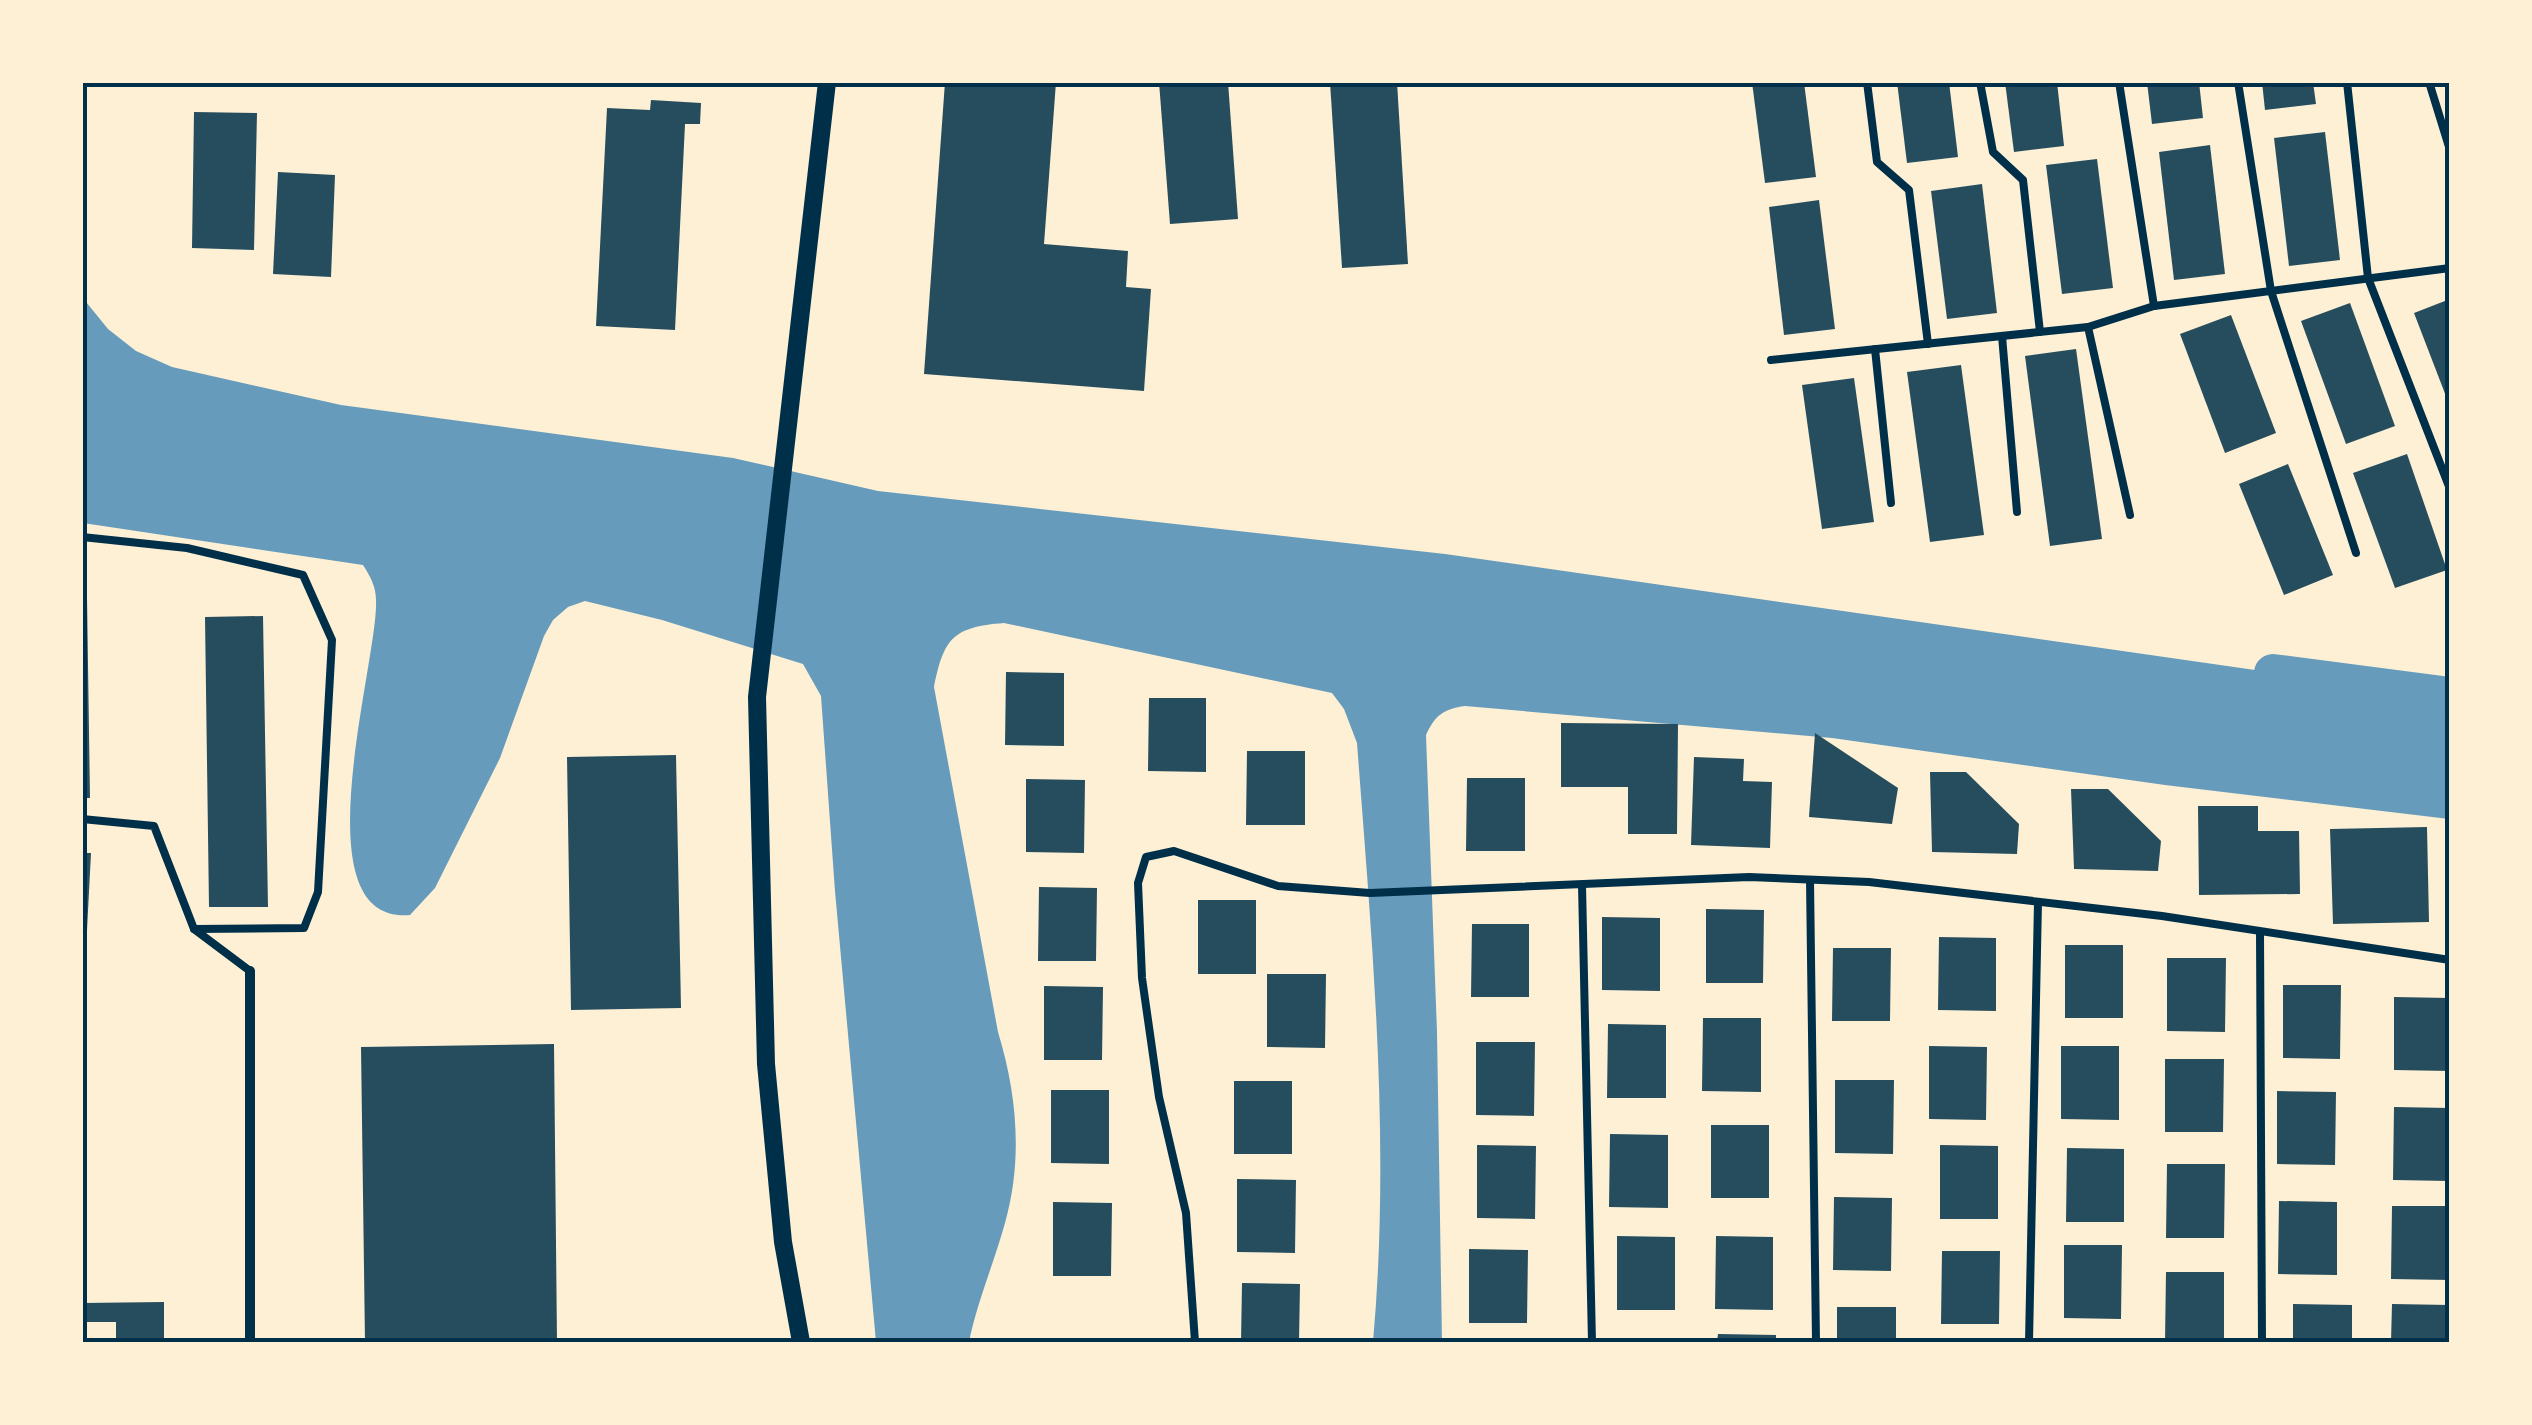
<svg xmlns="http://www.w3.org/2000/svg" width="2532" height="1425" font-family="'Noto Sans',sans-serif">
<rect width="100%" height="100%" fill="#fdf0d5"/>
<!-- water -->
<path fill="#669bbc" d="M82 297 108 329 136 351 172 367 341 405 733 458 878 491 1445 554 2353 684 2449 694V819L2165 785 1832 738 1465 706C1444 709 1435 715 1426 735L1437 1032 1442 1342H1373C1391 1142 1372 942 1357 743L1344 709 1332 693 1004 623C952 627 944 639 934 687L998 1032C1017 1094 1023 1159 1005 1223 994 1263 977 1302 969 1342H876L835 891 821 696 803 664 662 620 585 601 568 607 553 620 544 636 500 758 435 888 410 915C297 925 379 660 376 600 376 586 370 576 363 565L83 523Z"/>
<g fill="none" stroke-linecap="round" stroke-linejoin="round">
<!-- canal -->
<polyline stroke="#669bbc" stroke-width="38" points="2273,673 2450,696"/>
</g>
<!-- building -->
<g fill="#264d5e">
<polygon points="945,82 1056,82 1044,244 1128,251 1126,287 1151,289 1144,391 924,374"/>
<polygon points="1159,82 1228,82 1238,219 1170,224"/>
<polygon points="1330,82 1397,82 1408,264 1342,268"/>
<polygon points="1752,82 1804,82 1816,177 1765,183"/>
<polygon points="1897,82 1949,82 1958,157 1907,163"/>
<polygon points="2005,82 2057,82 2064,146 2014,152"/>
<polygon points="2147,82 2199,82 2203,118 2152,124"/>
<polygon points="2262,82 2313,82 2316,104 2265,110"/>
<polygon points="651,100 701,103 700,124 685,124 675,330 596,326 607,108 650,110"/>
<polygon points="194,112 257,113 254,250 192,248"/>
<polygon points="2325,132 2340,260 2289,266 2274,138"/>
<polygon points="2210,145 2225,274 2174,280 2159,152"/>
<polygon points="2097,159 2113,288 2062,294 2046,165"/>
<polygon points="278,172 335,175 331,277 273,274"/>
<polygon points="1982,184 1997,313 1947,319 1931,191"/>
<polygon points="1819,200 1835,329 1784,335 1769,207"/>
<polygon points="2450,299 2450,403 2449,404 2414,313"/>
<polygon points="2350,303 2395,426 2346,444 2301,321"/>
<polygon points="2231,315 2276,433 2225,453 2180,334"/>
<polygon points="2076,349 2102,539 2050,546 2025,356"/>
<polygon points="1961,365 1984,535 1930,542 1907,372"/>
<polygon points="1854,378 1874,522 1822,529 1802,385"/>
<polygon points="2407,454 2447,570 2395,588 2353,473"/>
<polygon points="2288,464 2333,575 2284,595 2239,484"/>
<polygon points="82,598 87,598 90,798 82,798"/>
<polygon points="263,616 268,907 209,907 205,617"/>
<polygon points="1006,672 1064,673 1064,746 1005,745"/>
<polygon points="1149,698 1206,698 1206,772 1148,771"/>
<polygon points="1561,723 1678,724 1677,834 1628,834 1628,787 1561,787"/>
<polygon points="1815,733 1898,788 1892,824 1809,817"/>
<polygon points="1247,751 1305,751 1305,825 1246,825"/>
<polygon points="676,755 681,1008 571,1010 567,757"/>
<polygon points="1694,757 1744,759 1743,781 1772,782 1770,848 1691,845"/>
<polygon points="1930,772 1966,772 2019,824 2017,854 1932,852"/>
<polygon points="1467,778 1525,778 1525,851 1466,851"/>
<polygon points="1026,779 1085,780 1084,853 1026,852"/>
<polygon points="2071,789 2108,789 2161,841 2158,871 2074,869"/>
<polygon points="2198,806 2258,806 2258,831 2299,831 2300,894 2199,895"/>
<polygon points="2427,827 2429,922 2333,924 2330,829"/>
<polygon points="82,853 91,853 87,930 82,930"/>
<polygon points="1039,887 1097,888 1096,961 1038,961"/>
<rect x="1198" y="900" width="58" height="74"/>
<polygon points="1706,909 1764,910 1763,983 1706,983"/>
<polygon points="1602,917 1660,918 1660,991 1602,990"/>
<polygon points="1472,924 1529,924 1529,997 1471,997"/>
<polygon points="1939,937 1996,938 1996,1011 1938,1010"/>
<rect x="2065" y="945" width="58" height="73"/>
<polygon points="1833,948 1891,948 1890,1021 1832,1021"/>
<polygon points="2167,958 2226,958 2225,1032 2167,1031"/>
<polygon points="1267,974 1326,974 1325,1048 1267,1047"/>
<polygon points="2283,985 2341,985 2340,1059 2283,1058"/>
<polygon points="1044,986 1103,987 1102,1060 1044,1060"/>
<polygon points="2394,997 2450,998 2450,1071 2394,1070"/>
<polygon points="1703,1018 1761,1018 1761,1092 1702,1091"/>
<polygon points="1608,1024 1666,1025 1666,1098 1607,1098"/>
<polygon points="1476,1042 1535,1042 1534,1116 1476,1115"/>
<polygon points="554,1044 557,1342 365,1342 361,1047"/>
<polygon points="1929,1046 1987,1047 1986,1120 1929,1119"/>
<polygon points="2061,1046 2119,1046 2119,1120 2061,1119"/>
<polygon points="2165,1059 2224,1059 2223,1132 2165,1132"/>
<polygon points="1835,1080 1894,1080 1893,1154 1835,1153"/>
<rect x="1234" y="1081" width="58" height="73"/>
<polygon points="1051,1090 1109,1090 1109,1164 1051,1163"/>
<polygon points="2277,1091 2336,1092 2335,1165 2277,1164"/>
<polygon points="2394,1107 2450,1108 2450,1181 2393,1180"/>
<rect x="1711" y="1125" width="58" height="73"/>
<polygon points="1610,1134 1668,1135 1668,1208 1609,1207"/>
<polygon points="1477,1145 1536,1146 1535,1219 1477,1218"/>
<polygon points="1940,1145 1998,1146 1998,1219 1940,1219"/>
<polygon points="2067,1148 2124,1149 2124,1222 2066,1222"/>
<polygon points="2167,1164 2225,1164 2224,1238 2166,1238"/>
<polygon points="1237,1179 1296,1180 1295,1253 1237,1252"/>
<polygon points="1834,1197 1892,1198 1891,1271 1833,1270"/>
<polygon points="2279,1201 2337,1202 2337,1275 2278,1274"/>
<polygon points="1053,1202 1112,1203 1111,1276 1053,1276"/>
<polygon points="2392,1206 2450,1206 2450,1280 2391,1279"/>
<polygon points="1617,1236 1675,1237 1675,1310 1617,1310"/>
<polygon points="1716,1236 1773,1237 1773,1310 1715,1309"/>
<polygon points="2064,1245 2122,1245 2121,1319 2064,1318"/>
<polygon points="1469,1249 1528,1250 1527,1323 1469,1323"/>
<polygon points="1942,1251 2000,1251 1999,1324 1941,1324"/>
<polygon points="2166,1272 2224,1272 2224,1342 2165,1342"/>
<polygon points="1242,1283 1300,1284 1299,1342 1241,1342"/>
<polygon points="164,1302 164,1342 116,1342 116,1322 82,1322 82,1303"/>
<polygon points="2293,1304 2352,1305 2352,1342 2293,1342"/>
<polygon points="2392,1304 2450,1305 2450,1342 2391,1342"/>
<rect x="1837" y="1307" width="59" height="35"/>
<polygon points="1718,1334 1776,1335 1776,1342 1717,1342"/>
</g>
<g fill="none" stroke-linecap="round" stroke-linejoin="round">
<!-- service -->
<g stroke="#003049" stroke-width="8">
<polyline points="1867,82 1877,162 1909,190 1928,344"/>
<polyline points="1980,82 1993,152 2023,180 2040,332"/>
<polyline points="2119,82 2154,306"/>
<polyline points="2238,82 2271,291 2356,553"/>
<polyline points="2347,82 2368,278 2450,489"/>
<polyline points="2429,82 2450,150"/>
<polyline points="2088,327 2130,515"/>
<polyline points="2002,336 2017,512"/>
<polyline points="1875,349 1891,503"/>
<polyline points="1771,360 2088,327 2154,306 2450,268"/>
<polyline points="82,537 187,548 303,575 332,640 318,892 304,928 194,929"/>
<polyline points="82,819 154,826 194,929 250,971"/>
<polyline points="1810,880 1816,1342"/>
<polyline points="1582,885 1592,1342"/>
<polyline points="2260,932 2262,1342"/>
<polyline points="1195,1342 1186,1213 1159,1097 1142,978 1138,883 1146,857 1174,851 1278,886 1370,893 1749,877 1869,882 2162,916 2450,960"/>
<polyline points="2029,1342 2038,902"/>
</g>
<!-- minor -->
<polyline stroke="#003049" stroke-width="10" points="250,1342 250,971"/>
<!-- tertiary -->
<polyline stroke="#003049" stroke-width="18" points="801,1342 783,1242 766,1064 757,697 827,82"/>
</g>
<!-- border -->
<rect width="2532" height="1425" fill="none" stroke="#fdf0d5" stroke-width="170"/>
<rect x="85" y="85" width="2362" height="1255" fill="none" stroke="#003049" stroke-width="4"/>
</svg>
